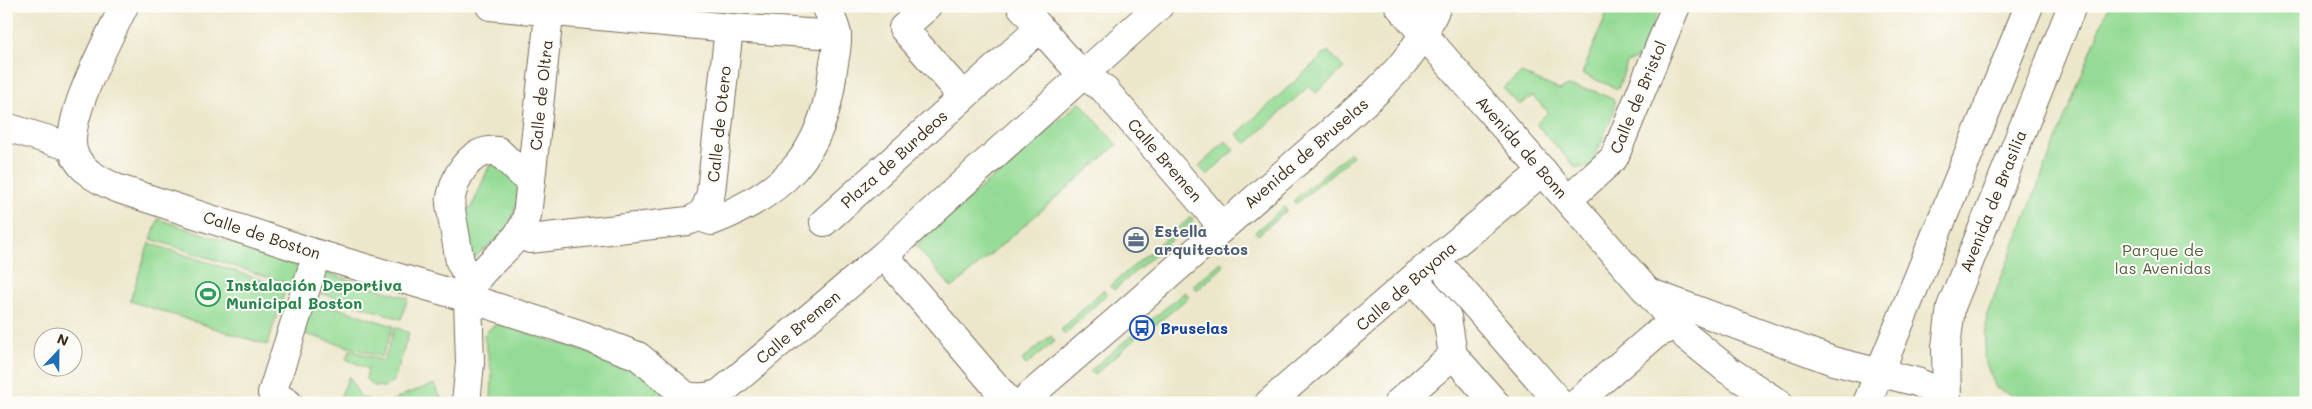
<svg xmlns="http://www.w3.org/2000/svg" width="2312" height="409" font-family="Mali,sans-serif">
<rect width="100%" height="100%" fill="#fdfcf7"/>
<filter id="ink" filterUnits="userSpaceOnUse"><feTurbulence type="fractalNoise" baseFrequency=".02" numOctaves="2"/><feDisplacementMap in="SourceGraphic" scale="10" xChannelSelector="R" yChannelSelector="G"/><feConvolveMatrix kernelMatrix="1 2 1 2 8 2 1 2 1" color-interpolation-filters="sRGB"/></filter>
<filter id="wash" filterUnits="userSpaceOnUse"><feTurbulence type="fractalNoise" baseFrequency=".0096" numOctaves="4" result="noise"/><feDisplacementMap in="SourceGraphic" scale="20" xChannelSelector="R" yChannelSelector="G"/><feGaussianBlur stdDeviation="1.12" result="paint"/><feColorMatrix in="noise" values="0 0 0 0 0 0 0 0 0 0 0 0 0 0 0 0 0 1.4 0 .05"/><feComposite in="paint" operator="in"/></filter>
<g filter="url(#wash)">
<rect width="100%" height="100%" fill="#ece7cb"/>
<!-- green -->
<g fill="#95db95" stroke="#68825a">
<polygon points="1610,6 1660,6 1640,57 1627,63 1618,89 1582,74"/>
<polygon points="2109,6 2306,6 2306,403 2028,403 1996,388 1984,359 1987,314"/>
<polygon points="1328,51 1344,68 1316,93 1309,86 1246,144 1237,134"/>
<polygon points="1521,73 1560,90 1567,86 1595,91 1614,100 1615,109 1591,167 1576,168 1536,124 1548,112 1533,96 1519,105 1503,88"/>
<polygon points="1080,102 1117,145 952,288 915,245"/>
<polygon points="1226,141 1234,150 1207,175 1199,166"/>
<polygon points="1350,152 1353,156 1296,204 1293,201"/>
<polygon points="483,159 524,184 508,230 474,258 466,254 461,212 472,207 490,164"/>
<polygon points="1284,207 1287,210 1258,235 1255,232"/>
<polygon points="1191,217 1194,220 1114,290 1110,286"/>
<polygon points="158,219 305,267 298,287 151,239"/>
<polygon points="149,243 286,288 267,345 130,301"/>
<polygon points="1221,262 1224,266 1197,290 1193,286"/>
<polygon points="324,272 408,298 401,319 318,292"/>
<polygon points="1103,290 1107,294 1065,334 1061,330"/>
<polygon points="1185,292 1189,297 1155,325 1151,320"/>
<polygon points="313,300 393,326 382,357 302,333"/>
<polygon points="499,324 634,367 665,394 650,403 491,403 492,373 484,336 490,328"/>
<polygon points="395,327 409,333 394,380 385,387 374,386 366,379 368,369 346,359 350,350 384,361"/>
<polygon points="1132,335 1136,338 1094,375 1090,371"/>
<polygon points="1051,336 1055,341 1026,365 1022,360"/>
<polygon points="349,376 360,397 377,403 338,403"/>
<polygon points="435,384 437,392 445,403 388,403 408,393"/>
</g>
</g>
<g filter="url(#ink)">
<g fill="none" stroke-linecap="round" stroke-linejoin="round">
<defs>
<g id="minor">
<path d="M124 6C109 38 60 125 75 156 84 173 99 180 116 188L317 254 468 298 582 335 638 356 686 396C698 398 709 398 720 393L884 255 1159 6"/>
<polyline points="490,6 731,28 837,35"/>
<polyline points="928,6 903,28 963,96"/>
<polyline points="1399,6 1686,336 1728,370 1778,403"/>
<polyline points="1040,28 1082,75 1103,88 1223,227"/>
<polyline points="6,127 72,147"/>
<polyline points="1568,200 1614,158 1676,6"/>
<path d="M699 217 712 221C784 193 822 155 832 77 833 64 838 48 837 35 836 26 830 15 826 6"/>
<polyline points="824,222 1040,28 1021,6"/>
<path d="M520 235 530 239 688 221C704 216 707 207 711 192L728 37 731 28"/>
<polyline points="884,255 1010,403"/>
<polyline points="1448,274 1560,403"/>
<polyline points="1417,275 1419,285 1447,317 1453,355 1495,403"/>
<path d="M472 283 460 262 450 204C453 179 468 148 498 151L531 183"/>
<polyline points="1651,293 1833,361 1917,382 1928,387 1946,403"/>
<polyline points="288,403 272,393 317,254"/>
<path d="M466 403 470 363 468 298C477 263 517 251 527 216L550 6"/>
<path d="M1021 403 1128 311 1374 94C1404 65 1420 45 1437 6"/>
<polyline points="1269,403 1417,275 1543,171"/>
<polyline points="1398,403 1453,355"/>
<polyline points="1576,403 1656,334 1676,325"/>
<polyline points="1867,403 2029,6"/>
<polyline points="1947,403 1946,347 1951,307 2072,6"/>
</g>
</defs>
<!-- minor casing -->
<use href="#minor" stroke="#796c5b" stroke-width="30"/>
<!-- minor -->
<use href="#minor" stroke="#fff" stroke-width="28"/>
</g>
</g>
<!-- icons -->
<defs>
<symbol id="office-ring" viewBox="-11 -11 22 22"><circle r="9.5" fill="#fdfcf7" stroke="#5c6f8a" stroke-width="1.5"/><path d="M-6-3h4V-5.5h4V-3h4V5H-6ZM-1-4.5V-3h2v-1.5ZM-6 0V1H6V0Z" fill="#5c6f8a"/></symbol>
<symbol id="stadium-ring" viewBox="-11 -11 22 22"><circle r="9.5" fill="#fdfcf7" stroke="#2e9e5b" stroke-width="1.5"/><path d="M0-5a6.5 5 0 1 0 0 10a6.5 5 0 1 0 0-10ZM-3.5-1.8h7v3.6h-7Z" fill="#2e9e5b"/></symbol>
<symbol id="bus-ring" viewBox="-11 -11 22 22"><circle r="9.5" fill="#fdfcf7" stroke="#1a4fb4" stroke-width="1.5"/><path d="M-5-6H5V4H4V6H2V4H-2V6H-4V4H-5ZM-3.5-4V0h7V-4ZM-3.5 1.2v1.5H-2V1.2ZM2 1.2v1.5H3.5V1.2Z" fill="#1a4fb4"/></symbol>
</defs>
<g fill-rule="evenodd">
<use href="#office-ring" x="1122" y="226" width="28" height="28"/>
<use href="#stadium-ring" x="194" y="280" width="28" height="28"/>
<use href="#bus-ring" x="1128" y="314" width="28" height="28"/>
</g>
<g text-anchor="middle" stroke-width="4" stroke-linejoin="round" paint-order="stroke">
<!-- street labels -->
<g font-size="16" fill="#3b2a1e" stroke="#fdfcf7">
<text transform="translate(541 95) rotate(-84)" y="6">Calle de Oltra</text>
<text transform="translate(1638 97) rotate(-67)" y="6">Calle de Bristol</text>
<text transform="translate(719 124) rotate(-84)" y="6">Calle de Otero</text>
<text transform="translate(1522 147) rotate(49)" y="6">Avenida de Bonn</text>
<text transform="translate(1306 153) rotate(-41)" y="6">Avenida de Bruselas</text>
<text transform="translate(894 159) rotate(-42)" y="6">Plaza de Burdeos</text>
<text transform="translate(1165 160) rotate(49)" y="6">Calle Bremen</text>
<text transform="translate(1993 201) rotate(-68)" y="6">Avenida de Brasilia</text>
<text transform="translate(262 235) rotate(18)" y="6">Calle de Boston</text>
<text transform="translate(1406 286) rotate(-41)" y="6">Calle de Bayona</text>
<text transform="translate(798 327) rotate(-40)" y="6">Calle Bremen</text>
</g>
<!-- service labels -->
<g font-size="16" font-weight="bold" fill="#4e5e75" stroke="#fdfcf7" text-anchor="start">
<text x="1154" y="237">Estella<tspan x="1154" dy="18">arquitectos</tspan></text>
</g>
<!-- park labels -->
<g font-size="16" fill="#565f42" stroke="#fdfcf7">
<text x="2163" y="256">Parque de<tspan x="2163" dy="18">las Avenidas</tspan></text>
</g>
<!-- leisure labels -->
<g font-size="16" font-weight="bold" fill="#27864d" stroke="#fdfcf7" text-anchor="start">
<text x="226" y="291">Instalación Deportiva<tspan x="226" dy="18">Municipal Boston</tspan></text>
</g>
<!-- transit labels -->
<g font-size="16" font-weight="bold" fill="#164399" stroke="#fdfcf7" text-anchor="start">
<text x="1160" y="334">Bruselas</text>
</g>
</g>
<!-- margin -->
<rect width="2312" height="409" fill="none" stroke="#fdfcf7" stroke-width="25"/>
<!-- north arrow -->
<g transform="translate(58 352) rotate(22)"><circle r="24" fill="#fdfcf7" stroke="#afa8a0"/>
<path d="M0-4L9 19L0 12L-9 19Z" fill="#1f6fb2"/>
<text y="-8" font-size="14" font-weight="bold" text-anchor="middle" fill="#3b2a1e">N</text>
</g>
</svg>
